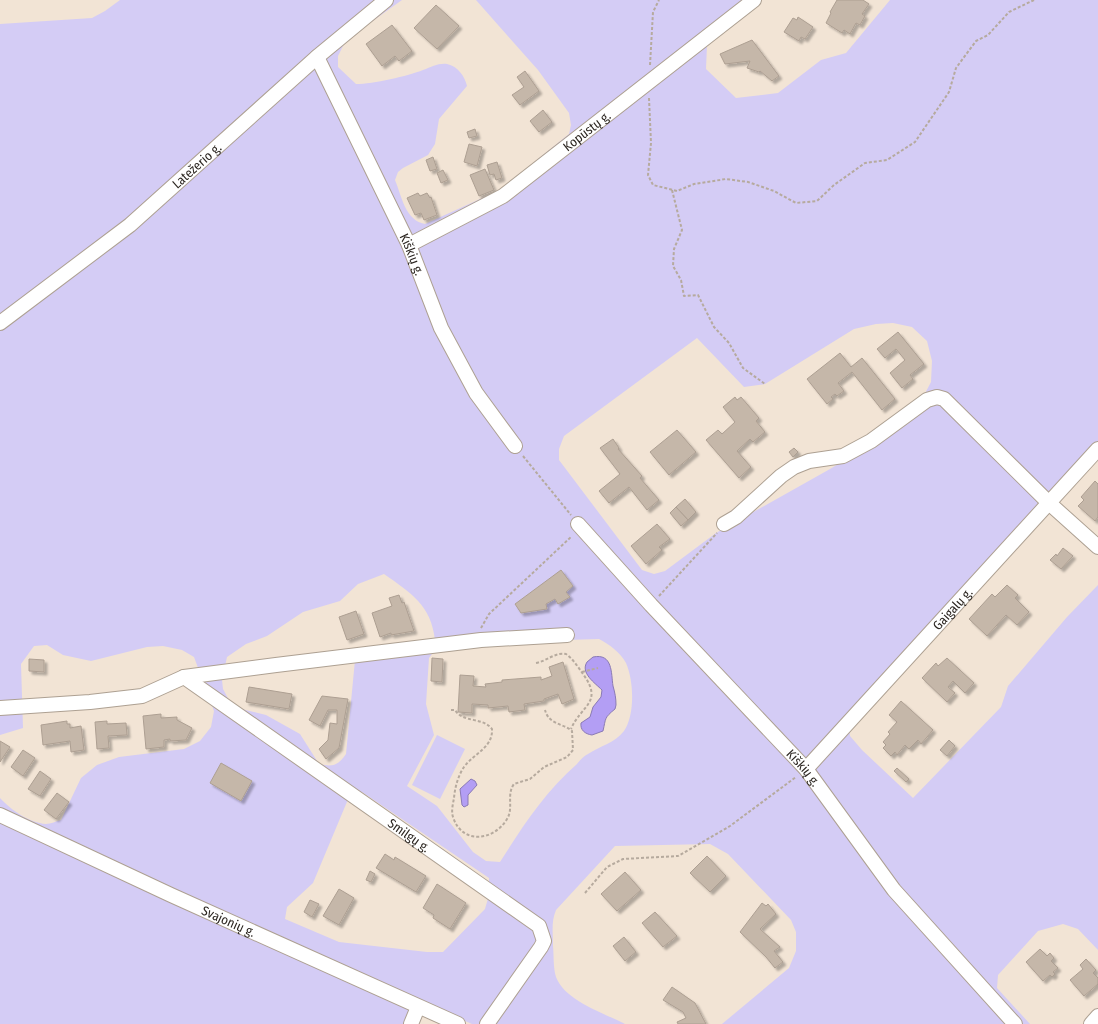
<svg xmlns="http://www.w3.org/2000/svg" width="1098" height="1024" font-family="'Fira Sans Condensed',sans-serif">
<defs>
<filter id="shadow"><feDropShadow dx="3" dy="3" stdDeviation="1" flood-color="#0004"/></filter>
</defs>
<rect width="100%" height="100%" fill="#f2e4d5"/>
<!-- green -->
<g fill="#d4ccf5" fill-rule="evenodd">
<path d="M120 0H402L346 40 338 56V67L356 84C373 84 408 76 423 70 432 67 438 63 447 64 458 66 465 77 467 86L439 119 435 144 428 155 403 168 398 172 395 180C402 197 405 220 425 224L500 190 569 134 571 125 569 113 538 70 476 0H748L707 45 706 69 736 98 778 93 821 60 846 53 890 0H1098V445L847 713 850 736 862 750 913 798 1001 707 1008 686 1067 617 1098 585V950L1078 929 1063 924 1038 931 998 975 997 988 1030 1024H722L789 968 796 951V932L791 920 728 854 710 844 615 846 556 910C551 922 553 933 553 946 554 956 553 967 556 977 565 1001 604 1013 625 1024H472L415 999 404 1024H0V798C11 810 30 823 46 824 51 824 56 821 61 820L81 778 97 765 119 757 184 749 200 741 211 727 214 711 194 657 182 650 163 646 147 647 91 661 63 655 47 645 34 646 21 664 23 728 0 735V24L92 18 105 11ZM893 323 912 327 927 341 932 361 931 382 920 403 903 425 830 469 716 533 665 571 654 574 642 570 559 460V449L564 436 697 338 744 387 765 384 854 329 876 324ZM384 574C411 593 431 605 435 640L404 657 355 660 346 754C338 766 332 767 319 764L300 734 266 715 237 708 230 702 223 689 222 680 227 657 246 644 267 636 303 612 340 601 358 584ZM599 639C610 645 620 652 626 663 634 681 635 715 624 731 615 743 600 746 588 754 584 756 580 760 577 764 544 793 523 826 500 862L486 861 473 852 437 806 407 786 434 735 426 704 429 658 435 650 503 642ZM362 792 489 878V895L485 909 443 952H427L339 942 285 919 287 907 313 883 349 797Z"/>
<polygon points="437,735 465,749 440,799 412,785"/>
</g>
<!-- water -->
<g fill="#b39ef4" stroke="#8a7ab5">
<path d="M593 657C613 653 611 673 613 686 615 693 616 698 616 705L615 709C604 718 606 718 603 731L592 735C585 734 580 730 581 723L590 717 593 707 601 697 602 690C595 683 580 673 587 662Z"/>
<polygon points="471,779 475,781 477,785 468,795 468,805 464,807 462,805 460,789"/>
</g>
<!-- building -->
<g fill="#c5b7a9" stroke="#ad9f92" filter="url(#shadow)">
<polygon points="837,0 863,0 869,4 862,14 865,16 860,25 856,23 850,34 844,30 842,33 826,23 831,13 830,12"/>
<polygon points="436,5 459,26 437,49 414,28"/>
<polygon points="798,17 813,27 805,39 801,37 799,41 784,32 793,18 797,20"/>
<polygon points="392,25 412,51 399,61 395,56 382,66 366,44"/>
<polygon points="752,40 779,76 772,81 760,71 759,72 747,68 750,61 725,64 720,54"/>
<polygon points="525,71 539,91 520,105 512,95 524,87 517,77"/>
<polygon points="543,110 552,122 539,132 530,121"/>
<polygon points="475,129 477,136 469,138 467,132"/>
<polygon points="469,144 482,147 477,166 464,162"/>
<polygon points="433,157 437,169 430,171 426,160"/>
<polygon points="497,162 502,178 496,180 494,174 490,175 487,165"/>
<polygon points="485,169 494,190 479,196 470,175"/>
<polygon points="443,170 448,180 441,183 437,173"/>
<polygon points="418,193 420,196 427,193 430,198 431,197 437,215 424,220 421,213 415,215 407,198"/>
<polygon points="898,332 924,364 910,375 913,379 902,388 890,373 905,360 896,349 885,358 877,349"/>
<polygon points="840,353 851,367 862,358 895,399 882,410 852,372 838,383 844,391 837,396 835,394 831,397 833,399 827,404 807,379"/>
<polygon points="735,397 737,400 741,397 759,418 756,421 765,432 753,442 750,439 737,451 751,467 739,478 706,440 718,430 722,434 735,422 723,407"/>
<polygon points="677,430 696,452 669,475 650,452"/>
<polygon points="613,439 619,448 618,449 642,476 640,478 659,500 647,510 629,487 609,503 599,491 620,474 600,448"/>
<polygon points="794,448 798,452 793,457 789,452"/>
<polygon points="1095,481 1098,484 1098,517 1095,521 1078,506 1084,500 1081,497"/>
<polygon points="685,499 696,512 688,520 676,507"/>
<polygon points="676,507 688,520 681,526 670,513"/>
<polygon points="657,524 670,539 659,547 662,550 646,564 631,546"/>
<polygon points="1063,548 1073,556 1061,569 1050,560 1056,554 1057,556"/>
<polygon points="561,570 573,586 566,592 570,597 558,604 555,599 546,604 547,609 521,613 515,604"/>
<polygon points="1007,585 1018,595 1015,598 1029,612 1017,625 1006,615 987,636 969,619 992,594 995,597"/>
<polygon points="399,595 402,603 404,602 414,631 391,635 391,633 380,637 372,613 392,606 389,598"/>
<polygon points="356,611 364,634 347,640 339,617"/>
<polygon points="432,658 443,659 442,682 431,681"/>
<polygon points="947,658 974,683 965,693 953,681 948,687 955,693 947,702 922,678 936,663 938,666"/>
<polygon points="29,659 44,660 44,672 29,671"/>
<polygon points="563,662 574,699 562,704 558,694 544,699 544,701 524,704 525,710 509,712 508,706 488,708 488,705 472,704 472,713 458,712 460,675 474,676 473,686 486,687 485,684 502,682 502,680 541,677 541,680 552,676 549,667"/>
<polygon points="249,687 292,694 289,709 246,702"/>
<polygon points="322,696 348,699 339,748 326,759 319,749 328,740 330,723 337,724 337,710 328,710 320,726 309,720"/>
<polygon points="901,701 933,730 921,744 918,740 909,749 905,745 897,755 895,752 891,756 883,748 886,745 883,742 890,734 888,732 897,722 889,715"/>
<polygon points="161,714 161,718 177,717 177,720 192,728 186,740 170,741 170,739 164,740 164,747 146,749 143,716"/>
<polygon points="67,721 67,724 70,724 70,728 81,726 84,750 71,752 70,741 43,745 41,725"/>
<polygon points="107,721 107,724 126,723 127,735 108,736 109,748 97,749 95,722"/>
<polygon points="949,740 955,746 947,756 940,750"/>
<polygon points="0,741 10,747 0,762"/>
<polygon points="23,750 35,758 23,776 11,767"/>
<polygon points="221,763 252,781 241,801 210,783"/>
<polygon points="897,768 909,779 906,782 894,771"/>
<polygon points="40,771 51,779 40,796 28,789"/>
<polygon points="57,793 69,802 56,819 44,810"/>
<polygon points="385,854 394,860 395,857 426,876 416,892 376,868"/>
<polygon points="707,856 726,876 710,892 690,873"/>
<polygon points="370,871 375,874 371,882 366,880"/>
<polygon points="625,872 641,890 617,911 601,894"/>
<polygon points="437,884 466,903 450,929 433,918 434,915 423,908"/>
<polygon points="339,889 354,898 339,925 323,916"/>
<polygon points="310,900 319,904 312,917 304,912"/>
<polygon points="762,903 766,906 768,904 776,914 760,929 780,947 774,951 783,962 775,968 766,957 740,932"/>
<polygon points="655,912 677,936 663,947 642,923"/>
<polygon points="624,937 636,952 625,961 613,946"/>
<polygon points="1040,949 1047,956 1050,953 1054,958 1051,961 1058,968 1053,972 1055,974 1052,977 1050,975 1043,981 1026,962"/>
<polygon points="1086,959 1096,970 1093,973 1098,978 1098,984 1084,996 1070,980 1083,969 1080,965"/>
<polygon points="672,987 695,1003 706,1024 678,1024 677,1022 686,1018 683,1012 663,1000"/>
</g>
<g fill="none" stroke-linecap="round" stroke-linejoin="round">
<defs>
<g id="street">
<path id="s1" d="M317 57 409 245 441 328 476 393 515 446"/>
<path id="s2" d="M409 245 503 196 754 0"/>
<path id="s3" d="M0 323 130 225 317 57 386 0"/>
<path id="s4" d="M578 524 651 605 806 769 894 890 1015 1024"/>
<polyline points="724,524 736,517 781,476 794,467 809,461 843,456 871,441 927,400 937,397 944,399 1049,503 1098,547"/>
<path id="s5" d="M184 677 539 926 544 941 541 947 487 1024"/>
<polyline points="0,708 90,702 142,696 184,677 276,665 481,640 567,635"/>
<path id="s6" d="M806 769 1098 449"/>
<path id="s7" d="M0 815 171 895 458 1024"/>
<polyline points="411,1024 418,1007"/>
<polyline points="1091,1024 1098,1016"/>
</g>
</defs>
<!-- street casing -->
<use href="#street" stroke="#ada092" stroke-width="16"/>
<!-- path -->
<g stroke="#b6aa9e" stroke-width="2" stroke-dasharray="3 2" stroke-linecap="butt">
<polyline points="650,65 653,12 659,0"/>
<polyline points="649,98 651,143 648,175 653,185 677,191 694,184 726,179 748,182 774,191 796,203 817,201 834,185 865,163 887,160 915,142 949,92 956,68 976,41 988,35 1009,12 1034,0"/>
<polyline points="672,190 682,230 674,249 673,266 681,280 684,296 698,295 714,327 729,343 743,368 765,384"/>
<polyline points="523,456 571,515"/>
<polyline points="659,596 717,533"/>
<polyline points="481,628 489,614 572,536"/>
<path d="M536 663C547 661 555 652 566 654 573 659 578 667 583 674 604 703 581 705 571 729"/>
<polyline points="582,672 598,668"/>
<path d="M451 710H455C463 723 483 717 492 729 493 748 474 753 464 767 458 776 455 787 454 798 453 804 451 811 453 817 462 845 494 841 507 819 514 808 506 795 514 784L530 779 544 767 567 757 573 750 572 731C563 723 549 725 545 710"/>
<polyline points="585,893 607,867 623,859 678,856 730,826 796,777"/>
</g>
<!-- street -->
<use href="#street" stroke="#fff" stroke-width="14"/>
</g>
<g text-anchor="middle" stroke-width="4" stroke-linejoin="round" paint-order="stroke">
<!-- street labels -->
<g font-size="13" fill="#2c2621" stroke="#fdf1e6">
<text dy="5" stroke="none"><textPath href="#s2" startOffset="212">Kopūstų g.</textPath></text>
<text dy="5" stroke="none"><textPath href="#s3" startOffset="252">Latežerio g.</textPath></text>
<text dy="5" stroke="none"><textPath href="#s1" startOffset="219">Kiškių g.</textPath></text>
<text dy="5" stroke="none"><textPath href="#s6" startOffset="217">Gaigalų g.</textPath></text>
<text dy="5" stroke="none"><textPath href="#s4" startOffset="332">Kiškių g.</textPath></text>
<text dy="5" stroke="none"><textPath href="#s5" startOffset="275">Smilgų g.</textPath></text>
<text dy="5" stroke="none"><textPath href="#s7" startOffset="252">Svajonių g.</textPath></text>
</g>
</g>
</svg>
